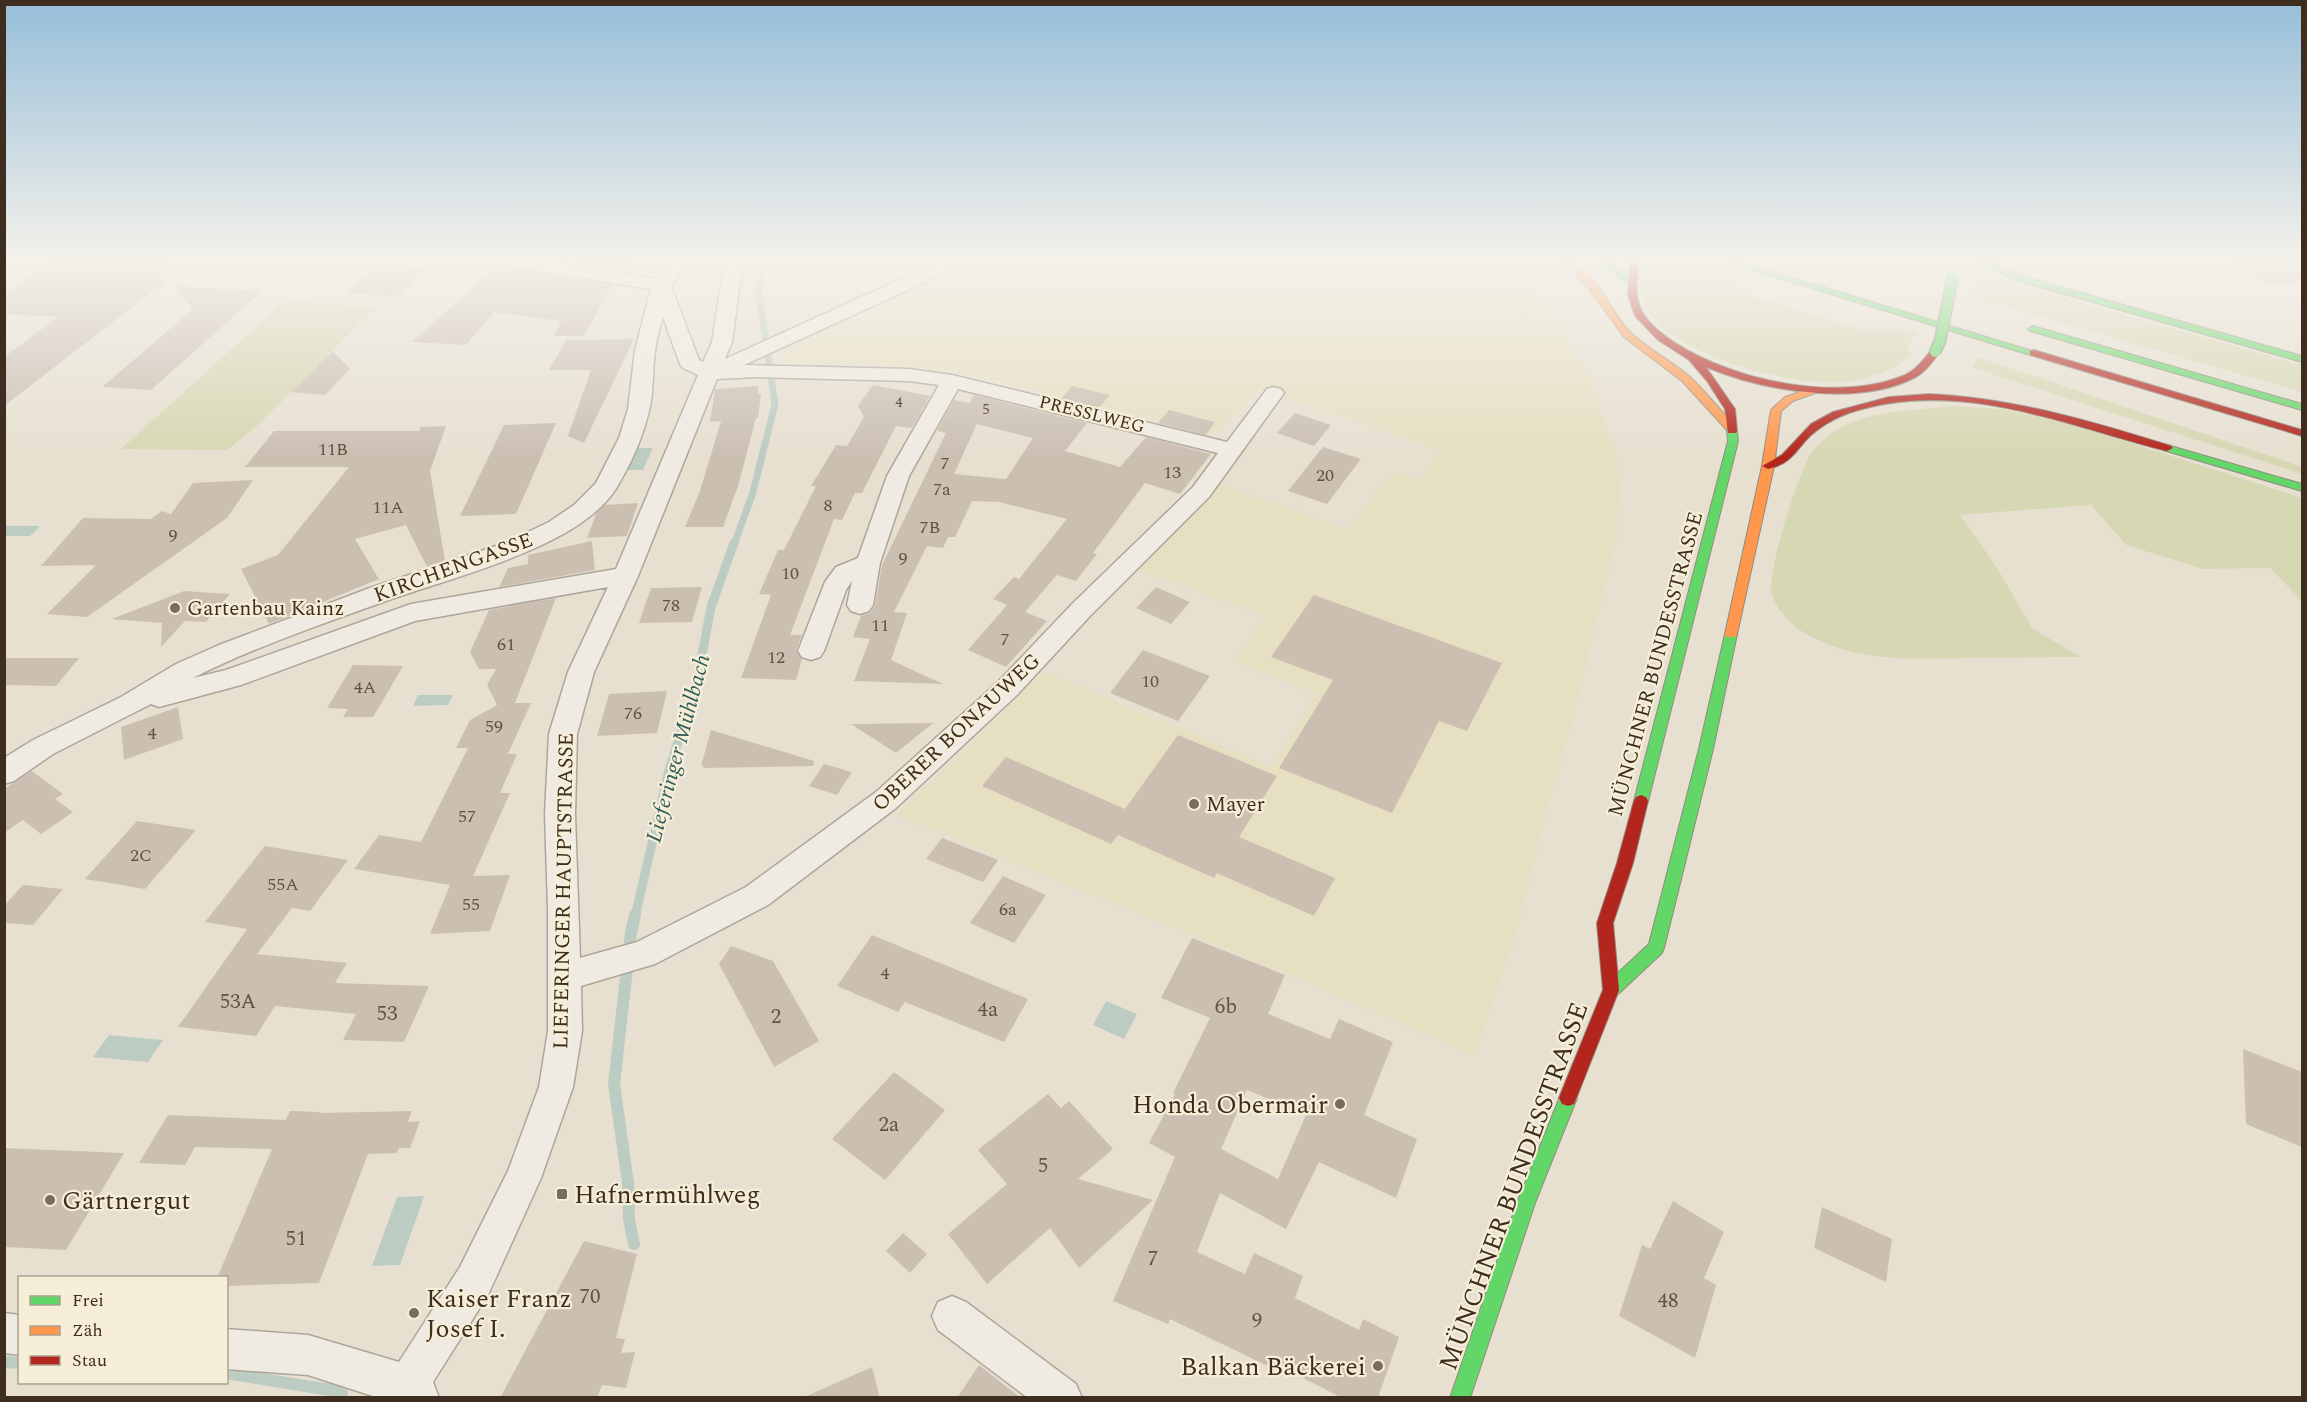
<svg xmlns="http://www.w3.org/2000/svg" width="2307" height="1402" font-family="Spectral,serif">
<rect width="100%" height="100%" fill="#e7e0d1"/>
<!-- farmland -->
<polygon fill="#e6dfc2" points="979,259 1481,259 1502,267 1530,284 1571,343 1590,376 1614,447 1620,486 1616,539 1572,722 1549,800 1514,940 1474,1055 1288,974 897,815 1044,672 1271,766 1317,694 1234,661 1266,616 1135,568 1217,483 1348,530 1393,472 1421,480 1441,450 1261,389 1214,434 954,371 884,365 785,362 780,350"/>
<!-- green -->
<g fill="#d6d7b3">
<path d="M1648 259H1714L1706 269 1717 272 1748 295 1862 330 1898 329 1917 331 1907 351 1912 354C1889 377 1850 384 1819 382 1769 379 1662 351 1643 300 1640 289 1644 269 1648 259Z"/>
<polygon points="1898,259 1935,259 1933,265 1930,265 1927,284 1902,268"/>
<polygon points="1973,267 2016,284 2302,365 2302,392 1973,297 1977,275 1971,273"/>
<polygon points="291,301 376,307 257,426 227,450 121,449 281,304"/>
<polygon points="1978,357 2302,467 2302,474 1973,368"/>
<path d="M1955 406 2001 409 2066 422 2302 498V601L2270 568 2203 569 2126 545 2091 505 1960 515 1996 566 2032 628 2080 657C2042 657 2005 658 1967 658 1909 659 1851 663 1800 630 1789 623 1775 607 1772 594 1766 573 1798 476 1810 455 1814 448 1825 438 1832 433 1864 410 1918 410 1955 406Z"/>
</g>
<!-- water -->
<g fill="#bcccc2">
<polygon points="637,448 653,448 643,470 627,470"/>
<polygon points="5,526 40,526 30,536 5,536"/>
<polygon points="418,695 453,695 448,705 413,706"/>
<polygon points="1106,1001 1137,1014 1124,1039 1093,1025"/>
<polygon points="109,1035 163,1040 148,1062 93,1057"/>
<polygon points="424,1196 400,1265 372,1266 397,1197"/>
</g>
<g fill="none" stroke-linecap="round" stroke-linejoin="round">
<!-- stream-far2 -->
<polyline stroke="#bcccc2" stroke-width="7" points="734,545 753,492 775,404 758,289 763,259"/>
<!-- stream-far1 -->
<polyline stroke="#bcccc2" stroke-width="9" points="635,917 669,770 697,682 711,607 734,543"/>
<!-- stream -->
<g stroke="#bcccc2" stroke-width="12">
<polyline points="634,1244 629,1219 628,1183 614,1084 631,933 635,915"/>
<polyline points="4,1362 20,1363"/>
<polyline points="226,1373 342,1392"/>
</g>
</g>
<!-- building -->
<g fill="#cbbfb2" fill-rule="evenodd">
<polygon points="53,259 178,259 152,280 166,281 4,406 4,357 58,317 4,314 4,294"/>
<polygon points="548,259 637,259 623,271"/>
<polygon points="2227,259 2302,259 2302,281 2273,286"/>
<polygon points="380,264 427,268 396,297 347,293"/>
<polygon points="497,267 612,285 584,336 553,336 562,321 494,312 466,345 412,342"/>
<polygon points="174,286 262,291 151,390 102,387 193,309"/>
<polygon points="634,339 584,443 568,436 591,370 549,370 566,340"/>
<polygon points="333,351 350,369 325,395 291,392"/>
<polygon points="873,385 930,396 912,428 896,426 862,493 855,493 842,520 834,519 790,635 802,635 796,650 802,659 796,680 741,678 771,595 759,594 778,550 784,550 816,486 811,486 836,445 847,446 864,417 858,406"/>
<polygon points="758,386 758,394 761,394 758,418 756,418 738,486 723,527 685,527 700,491 721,421 710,422 715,389"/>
<polygon points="1072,386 1110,395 1099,408 1061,399"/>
<path d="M974 395 1087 423 1065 451 1120 467 1146 437 1211 454 1180 494 1145 483 1093 553 1097 554 1076 581 1057 575 1025 612 1047 621 1006 667 968 650 1007 605 993 599 1014 577 1019 579 1067 519 999 502 972 501 955 537H948L943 548 927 546 894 612 907 613 891 660 943 684 854 681 870 639 853 637 861 616 870 613 875 606 882 565 946 433 937 431 954 400 969 403ZM977 424 1033 438 1006 479 954 474Z"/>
<polygon points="1169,410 1215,422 1206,435 1158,423"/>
<polygon points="1295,413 1331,425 1314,446 1277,433"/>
<polygon points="556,423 516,514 460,516 504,425"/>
<polygon points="446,426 430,471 445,561 427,567 406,525 355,539 379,579 269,624 241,569 278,555 349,467 245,467 274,431 419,431 421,427"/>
<polygon points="1323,447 1361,459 1327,504 1288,491"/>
<polygon points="253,480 227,518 87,617 47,614 96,565 41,566 83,518 151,519 162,511 171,514 193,483"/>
<polygon points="638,503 627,536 587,538 596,514 605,505"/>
<polygon points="592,541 595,570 499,587 508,568 528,564 528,555"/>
<polygon points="702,587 692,622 639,623 651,588"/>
<polygon points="1156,587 1190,602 1171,624 1136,608"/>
<polygon points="184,591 230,594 206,622 185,621 161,647 162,623 112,619"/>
<polygon points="1314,595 1502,663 1467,731 1439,721 1392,813 1279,768 1333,680 1271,657"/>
<polygon points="556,598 515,703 531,703 508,754 517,754 500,793 510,793 473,876 510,875 490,931 430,934 450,885 354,869 379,835 421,842 468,748 456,748 470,720 497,705 487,685 496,669 479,669 470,652 489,610"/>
<polygon points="1143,650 1210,676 1178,721 1110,693"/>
<polygon points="4,658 79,658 56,686 4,685"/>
<polygon points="353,665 403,666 373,717 343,717 348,709 327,708"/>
<polygon points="667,691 657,733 597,736 609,694"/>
<polygon points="178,707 183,739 124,760 121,727"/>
<polygon points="933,723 896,753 851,724"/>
<polygon points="711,730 814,761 813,766 703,768 704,766 701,766"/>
<polygon points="1178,735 1277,776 1239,837 1335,878 1314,916 1217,873 1214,878 1118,835 1111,844 982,786 1006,757 1125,809"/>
<polygon points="824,764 852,772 837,795 809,786"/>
<polygon points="32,771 63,794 55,799 73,812 41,834 23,820 4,833 4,789"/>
<polygon points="137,821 196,830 145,889 85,879"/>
<polygon points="942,838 998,860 983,882 926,859"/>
<polygon points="265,846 348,860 310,911 292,908 257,954 347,963 335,983 429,986 404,1042 343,1040 356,1014 275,1006 256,1036 178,1027 247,929 205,922"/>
<polygon points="1003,876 1046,895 1014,943 970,923"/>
<polygon points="23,885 63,889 33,925 4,923 4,906"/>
<polygon points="872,935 1028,999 1004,1042 905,1002 898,1012 837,986"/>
<path d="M1192 938 1285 975 1268 1014 1330 1039 1339 1019 1393 1042 1364 1115 1417 1139 1396 1198 1319 1162 1286 1229 1220 1193 1197 1252 1245 1274 1254 1253 1303 1276 1295 1298 1359 1330 1363 1319 1399 1337 1378 1398H1342L1280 1366 1278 1371 1170 1319 1168 1324 1113 1301 1175 1157 1149 1143 1175 1094 1173 1093 1210 1018 1161 998ZM1247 1090 1306 1115 1278 1179 1221 1149Z"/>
<polygon points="731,946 773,961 819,1041 774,1067 719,964"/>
<polygon points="2243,1049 2302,1072 2302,1147 2246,1124"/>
<polygon points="894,1072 945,1110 885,1180 832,1139"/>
<polygon points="1048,1094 1061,1108 1069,1101 1113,1149 1078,1179 1153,1200 1079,1268 1050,1228 987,1284 948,1234 1007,1184 978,1150"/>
<polygon points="290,1111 320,1112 319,1113 412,1111 408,1122 420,1121 410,1148 399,1148 397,1153 368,1154 319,1283 226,1286 226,1278 217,1278 272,1149 195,1147 185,1165 139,1163 168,1115 286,1120"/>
<polygon points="4,1148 124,1153 66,1250 4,1247"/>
<polygon points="1673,1201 1724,1232 1704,1278 1716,1285 1695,1358 1619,1316 1642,1245 1650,1249"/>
<polygon points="1822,1207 1892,1239 1886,1282 1814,1248"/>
<polygon points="903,1233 927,1254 910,1273 886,1251"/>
<polygon points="584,1241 637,1254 616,1338 625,1339 621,1353 635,1352 626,1388 602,1385 597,1398 500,1398"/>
<polygon points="979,1365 1021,1398 957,1398"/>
<polygon points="872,1367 880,1398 802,1398"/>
</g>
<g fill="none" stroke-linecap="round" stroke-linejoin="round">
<defs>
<g id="street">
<path d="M484 259H531L656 279 674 259H693L671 286 699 360 703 362 712 342 725 259H743L732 342 725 359 945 259H970L967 263 744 365 909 369 952 375 1227 442 1267 389 1274 387 1281 389 1284 393 1209 497 1090 616 1017 695 896 808 768 905 655 964 581 986 582 1031 573 1087 541 1178 488 1295 433 1382 439 1398H379L308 1375 226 1369V1329L308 1335 399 1362 460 1267 508 1171 539 1087 548 1031V909L545 814 549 734 568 672 608 587 415 621 241 685 159 707 151 704 53 754 14 781 4 784V758L33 740 121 697 176 664 219 645 367 589 505 543 549 522 574 505 596 483 619 438 628 409 635 350 651 289 493 264 487 263ZM663 317 680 364 683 368 698 375 616 569 411 604 226 670 193 678C254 647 320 625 383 602 448 578 581 548 617 487 631 464 643 437 649 411 654 392 652 371 655 352 656 340 660 328 663 317ZM756 377 909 381 939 385 887 476 858 558 836 567 825 582 798 651 802 657 811 660 820 657 824 651 846 590 852 581 847 605 851 611 860 614 869 611 873 605 880 563 909 476 958 389 1218 453 1193 487 1072 604 999 681 876 792 746 887 637 942 580 958 575 814 577 734 594 672 638 576 717 379Z"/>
<polygon points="952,1296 966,1302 1076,1384 1082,1398 1028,1398 938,1330 932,1316 938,1302"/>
<polygon points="4,1313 20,1315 20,1355 4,1353"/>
</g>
<g id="fast">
<polygon points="1596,259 1606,259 1633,280 1625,282"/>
<polygon points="1716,259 1731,259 2039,353 2034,356 2030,355"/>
<polygon points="1973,259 1985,259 2022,276 2302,356 2302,362 2016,280"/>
<polygon points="2033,326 2302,404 2302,410 2030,331 2028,329"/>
<polygon points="1732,428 1737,431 1738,441 1648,801 1646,805 1636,805 1634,801 1728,441 1727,431"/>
<polygon points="2167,445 2302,484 2302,491 2163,450 2161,448"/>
<polygon points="1731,630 1737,634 1713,749 1664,948 1662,953 1617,995 1611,997 1605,995 1603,990 1605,985 1649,944 1699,749 1725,634"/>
<polygon points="1568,1090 1574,1092 1577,1098 1535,1203 1470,1398 1450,1398 1517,1203 1562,1092"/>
</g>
<g id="slow">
<path d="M1556 259C1593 259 1608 311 1631 333 1649 350 1672 361 1690 377 1706 392 1719 409 1734 425V429H1726L1682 381 1624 337 1587 286 1569 268Z"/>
<polygon points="1814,387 1819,390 1818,392 1793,401 1781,411 1774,466 1737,634 1736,637 1726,637 1725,634 1762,466 1771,410 1785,397"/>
</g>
<g id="jam">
<path d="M1630 259H1640C1637 276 1634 293 1641 309 1647 323 1664 336 1677 344 1736 381 1838 403 1905 375 1916 370 1924 359 1931 350H1939L1940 352C1933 361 1925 373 1914 378 1857 407 1763 391 1706 367L1735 409 1737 431 1736 433H1728L1725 409 1707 381 1689 360 1658 340 1635 316 1628 295Z"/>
<polygon points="2034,350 2302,430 2302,436 2030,355 2030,351"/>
<path d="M1929 394C2013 398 2091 421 2171 446L2173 448 2167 451C2064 425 1957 377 1849 413 1835 418 1821 426 1810 436 1794 452 1792 463 1768 469L1762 466 1782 455 1811 424 1833 412 1889 397Z"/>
<polygon points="1641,795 1646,797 1648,801 1633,863 1613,923 1619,990 1574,1104 1568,1106 1562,1104 1559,1098 1603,990 1597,923 1617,863 1634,801 1636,797"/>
</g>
</defs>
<!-- street casing -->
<use href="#street" stroke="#ada599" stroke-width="3"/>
<!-- fast casing -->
<use href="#fast" stroke="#928b80" stroke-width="2"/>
<!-- slow casing -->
<use href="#slow" stroke="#928b80" stroke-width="2"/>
<!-- jam casing -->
<use href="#jam" stroke="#928b80" stroke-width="2"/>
<!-- street -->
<use href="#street" fill="#efebe3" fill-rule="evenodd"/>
<!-- fast -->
<use href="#fast" fill="#63d668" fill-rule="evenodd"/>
<!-- slow -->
<use href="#slow" fill="#ff974d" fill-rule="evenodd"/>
<!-- jam -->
<use href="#jam" fill="#b3261e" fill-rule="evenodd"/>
<defs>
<polyline id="fast-bridge" points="1935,352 1940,341 1953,276"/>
</defs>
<!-- fast-bridge casing -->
<use href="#fast-bridge" stroke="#928b80" stroke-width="13" stroke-linecap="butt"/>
<!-- fast-bridge -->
<use href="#fast-bridge" stroke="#63d668" stroke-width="10"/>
</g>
<!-- sky -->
<linearGradient id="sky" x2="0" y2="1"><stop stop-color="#96bed9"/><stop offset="0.57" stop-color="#f4f1ea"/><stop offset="1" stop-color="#f4f1ea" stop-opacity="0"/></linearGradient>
<rect width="2307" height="456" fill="url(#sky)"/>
<!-- markers -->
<g fill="#786c5e" stroke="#f7eed8" stroke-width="2">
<circle cx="175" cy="608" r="6"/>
<circle cx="1194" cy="804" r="6"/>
<circle cx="1340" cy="1104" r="6"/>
<rect x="556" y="1188" width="12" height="12" rx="3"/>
<circle cx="50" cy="1200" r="6"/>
<circle cx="414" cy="1313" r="6"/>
<circle cx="1378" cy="1366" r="6"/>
</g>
<g text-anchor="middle" stroke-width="4.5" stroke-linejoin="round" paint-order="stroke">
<!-- far-number labels -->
<g font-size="15" fill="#605244">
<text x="899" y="407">4</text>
<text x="986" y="414">5</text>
</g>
<!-- far-street labels -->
<g font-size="18" fill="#3d2e20" stroke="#f7eed8">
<text transform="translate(1092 414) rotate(14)" y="6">PRESSLWEG</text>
</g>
<!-- number labels -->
<g font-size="18" fill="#605244">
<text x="333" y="455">11B</text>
<text x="945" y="469">7</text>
<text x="1172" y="478">13</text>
<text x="1325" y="481">20</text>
<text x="942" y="495">7a</text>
<text x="828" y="511">8</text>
<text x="388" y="513">11A</text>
<text x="930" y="533">7B</text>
<text x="173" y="541">9</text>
<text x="903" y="564">9</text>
<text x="790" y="579">10</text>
<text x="671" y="611">78</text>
<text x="880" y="631">11</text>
<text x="1005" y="645">7</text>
<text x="506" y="650">61</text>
<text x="776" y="663">12</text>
<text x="1150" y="687">10</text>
<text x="365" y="693">4A</text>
<text x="633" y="719">76</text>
<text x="494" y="732">59</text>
<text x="152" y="739">4</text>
<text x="467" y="822">57</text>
<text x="141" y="861">2C</text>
<text x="283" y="890">55A</text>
<text x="471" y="910">55</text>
<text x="1008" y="915">6a</text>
<text x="885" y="979">4</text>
</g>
<!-- street labels -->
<g font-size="21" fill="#3d2e20" stroke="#f7eed8">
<text transform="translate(453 567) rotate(-20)" y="7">KIRCHENGASSE</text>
<text transform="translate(1655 664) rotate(-75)" y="7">MÜNCHNER BUNDESSTRASSE</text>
<text transform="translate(956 732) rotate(-43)" y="7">OBERER BONAUWEG</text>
<text transform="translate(563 891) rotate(-89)" y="7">LIEFERINGER HAUPTSTRASSE</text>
</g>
<!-- poi labels -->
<g font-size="21" fill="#3d2e20" stroke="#f7eed8" text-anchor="start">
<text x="187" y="615">Gartenbau Kainz</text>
<text x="1206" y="811">Mayer</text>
</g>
<!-- near-number labels -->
<g font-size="21" fill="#605244">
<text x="238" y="1008">53A</text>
<text x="1226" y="1013">6b</text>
<text x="988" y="1016">4a</text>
<text x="387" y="1020">53</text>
<text x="776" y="1023">2</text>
<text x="889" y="1131">2a</text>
<text x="1043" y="1172">5</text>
<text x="296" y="1245">51</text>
<text x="1153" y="1265">7</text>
<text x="590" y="1303">70</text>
<text x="1668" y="1307">48</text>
<text x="1257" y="1327">9</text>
</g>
<!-- water labels -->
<g font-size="22" font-style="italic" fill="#2f5d5a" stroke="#f7eed8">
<text transform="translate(677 748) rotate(-75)" y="8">Lieferinger Mühlbach</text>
</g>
<!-- near-poi labels -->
<g font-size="26" fill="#3d2e20" stroke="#f7eed8" text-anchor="start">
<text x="1328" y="1113" text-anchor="end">Honda Obermair</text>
<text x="574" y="1203">Hafnermühlweg</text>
<text x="62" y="1209">Gärtnergut</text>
<text x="426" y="1307">Kaiser Franz<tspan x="426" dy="30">Josef I.</tspan></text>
<text x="1366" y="1375" text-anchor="end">Balkan Bäckerei</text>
</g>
<!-- near-street labels -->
<g font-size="26" fill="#3d2e20" stroke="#f7eed8">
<text transform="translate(1513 1186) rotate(-70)" y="9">MÜNCHNER BUNDESSTRASSE</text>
</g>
</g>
<!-- border -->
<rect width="2307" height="1402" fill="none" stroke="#3d2e20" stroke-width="12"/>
<!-- legend -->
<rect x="18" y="1276" width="210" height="108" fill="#f7eed8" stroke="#ada18e" stroke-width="1.5"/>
<rect x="30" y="1296" width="30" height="9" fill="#63d668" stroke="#ada18e" stroke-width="1.5"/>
<text x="72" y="1306" font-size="18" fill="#3d2e20">Frei</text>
<rect x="30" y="1326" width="30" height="9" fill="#ff974d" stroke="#ada18e" stroke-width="1.5"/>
<text x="72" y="1336" font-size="18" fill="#3d2e20">Zäh</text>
<rect x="30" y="1356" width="30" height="9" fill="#b3261e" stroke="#ada18e" stroke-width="1.5"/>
<text x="72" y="1366" font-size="18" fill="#3d2e20">Stau</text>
</svg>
